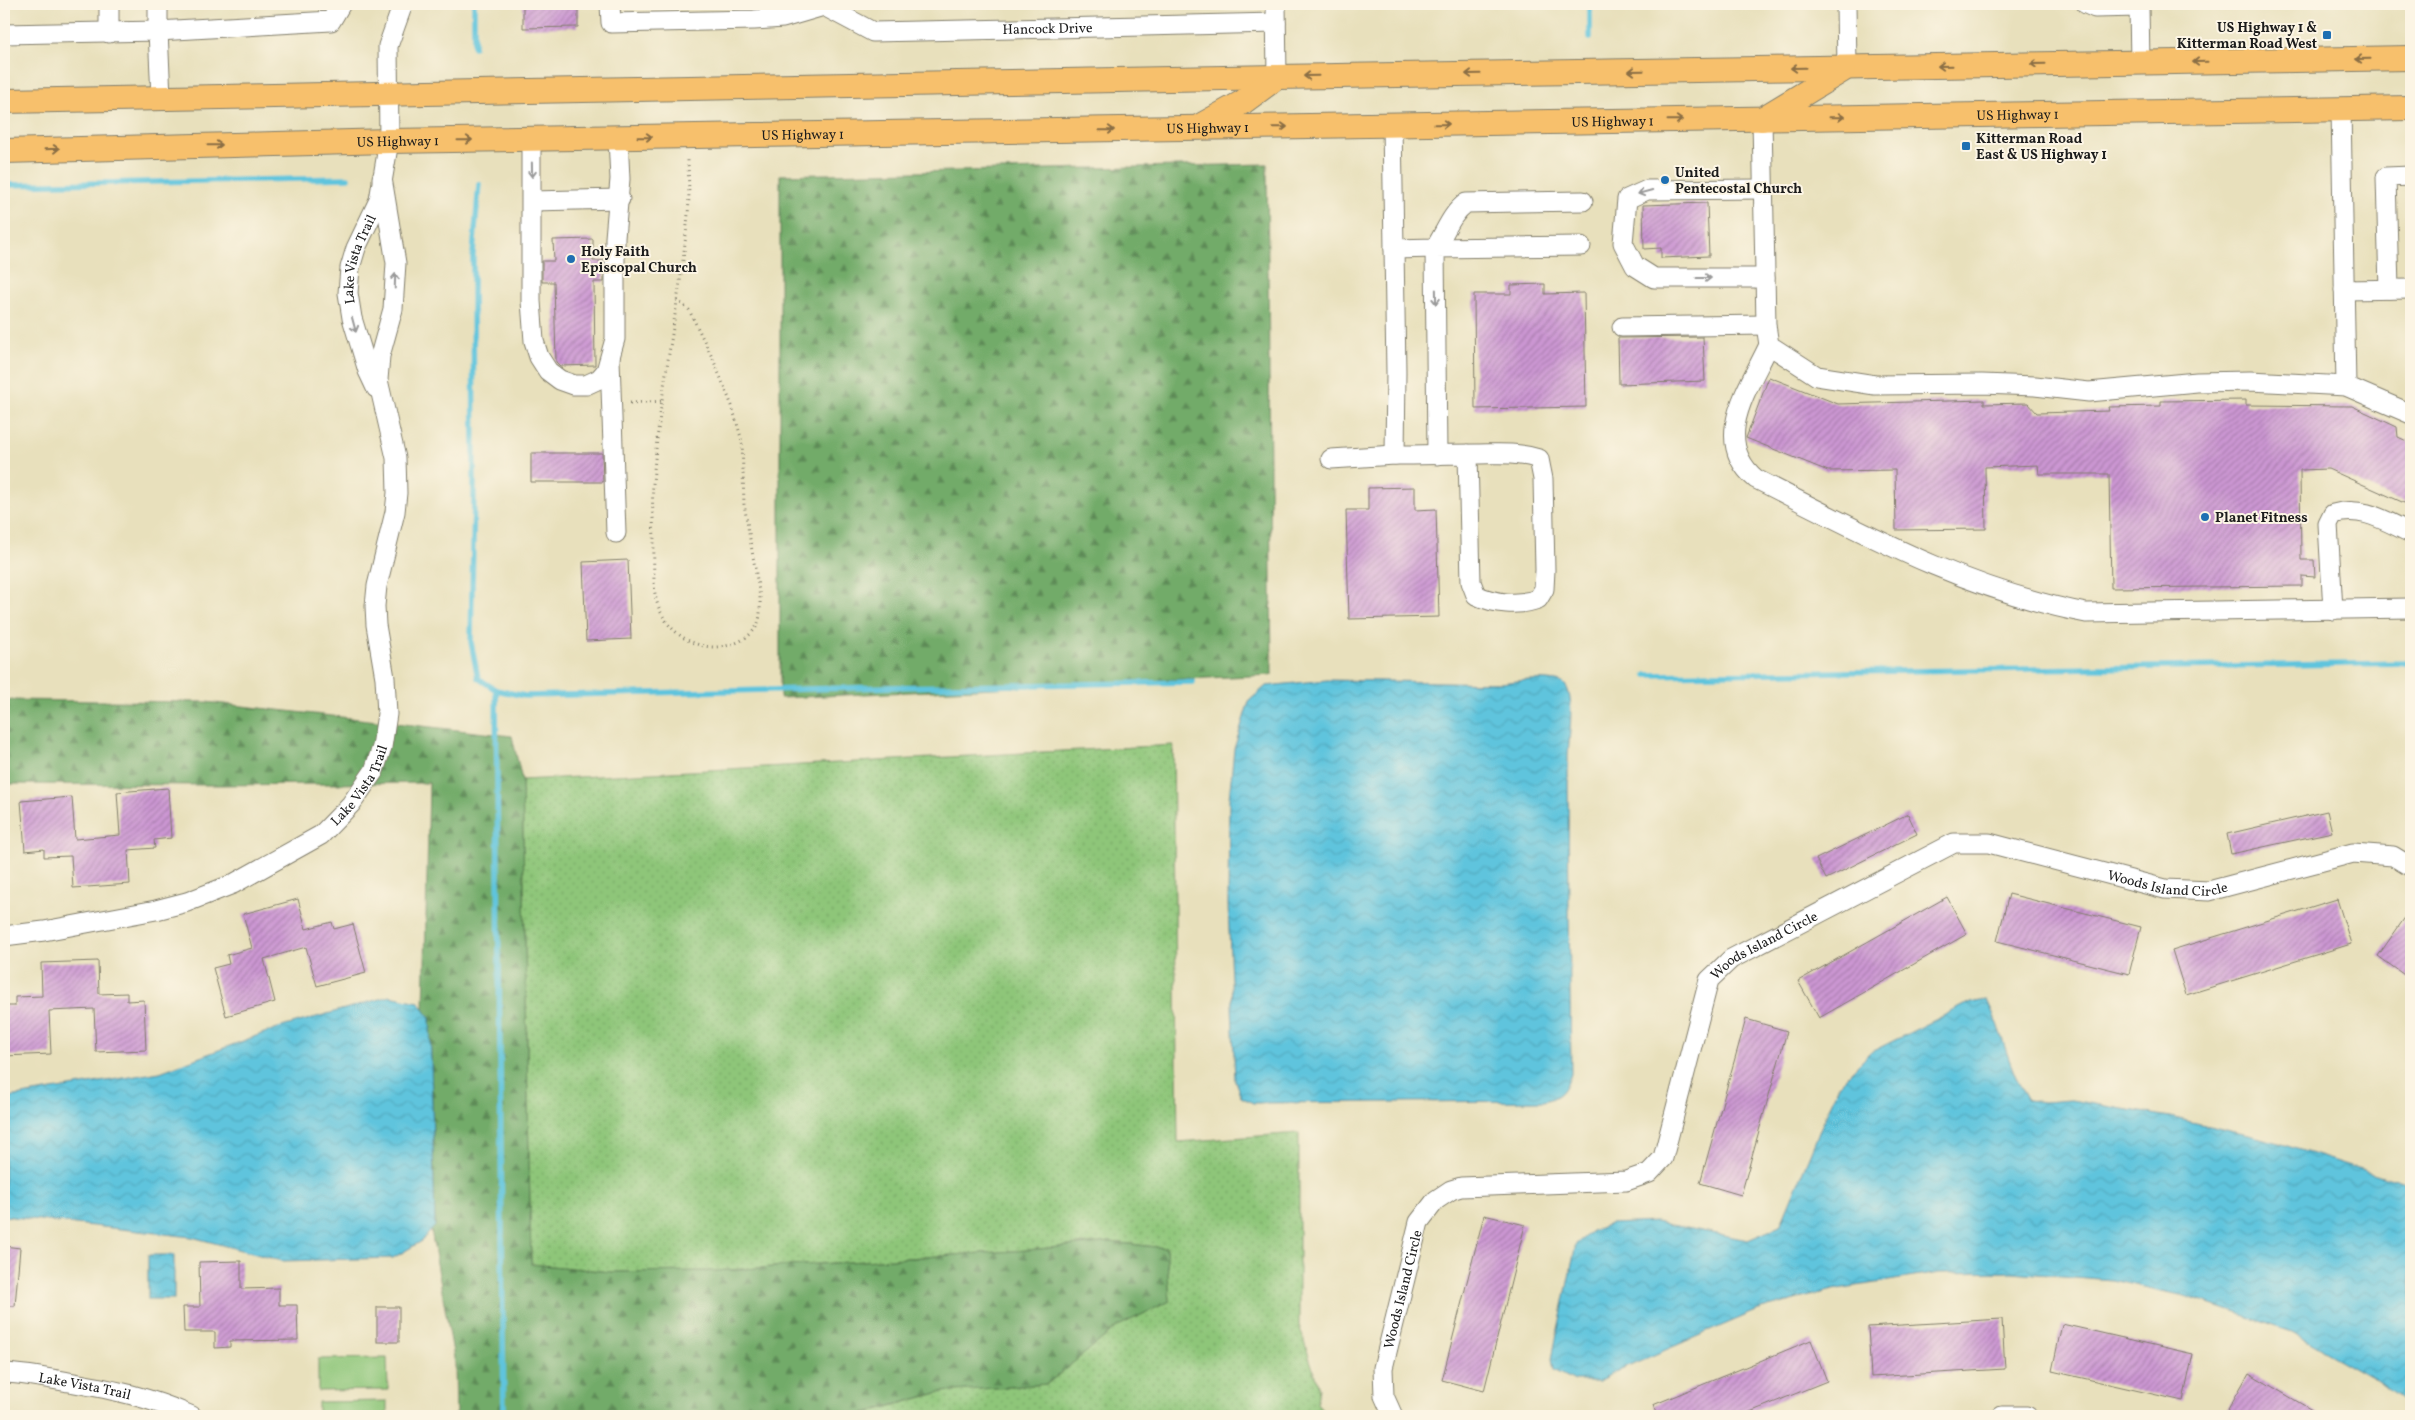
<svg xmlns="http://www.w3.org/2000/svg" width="2415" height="1420" font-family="Vollkorn,serif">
<defs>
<pattern id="grass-dots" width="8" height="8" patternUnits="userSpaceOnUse" patternTransform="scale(1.25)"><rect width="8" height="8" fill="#8ec679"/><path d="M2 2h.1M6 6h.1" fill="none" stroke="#7aaa68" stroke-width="1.8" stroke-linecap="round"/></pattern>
<pattern id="forest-firs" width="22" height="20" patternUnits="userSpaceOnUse" patternTransform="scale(1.25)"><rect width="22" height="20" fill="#72ab69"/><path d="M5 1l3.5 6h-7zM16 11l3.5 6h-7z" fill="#5d8a56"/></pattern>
<pattern id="water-waves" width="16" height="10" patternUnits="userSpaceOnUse" patternTransform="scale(1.25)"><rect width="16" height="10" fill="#5fc4dd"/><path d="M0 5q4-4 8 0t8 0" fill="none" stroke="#52a8bd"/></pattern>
<pattern id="building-hatch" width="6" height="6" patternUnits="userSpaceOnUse" patternTransform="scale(1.25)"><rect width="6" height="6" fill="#cc97d3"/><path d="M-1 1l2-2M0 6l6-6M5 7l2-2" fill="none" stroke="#a57aaa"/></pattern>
</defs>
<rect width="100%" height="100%" fill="#fcf5e5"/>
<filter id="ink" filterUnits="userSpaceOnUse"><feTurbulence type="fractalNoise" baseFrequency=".02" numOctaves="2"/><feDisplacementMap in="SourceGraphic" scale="10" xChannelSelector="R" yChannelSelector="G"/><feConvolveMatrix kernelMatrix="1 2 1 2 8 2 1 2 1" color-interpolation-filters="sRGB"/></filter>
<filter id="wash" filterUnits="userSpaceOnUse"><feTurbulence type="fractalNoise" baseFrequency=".0096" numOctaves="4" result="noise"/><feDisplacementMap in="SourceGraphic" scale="20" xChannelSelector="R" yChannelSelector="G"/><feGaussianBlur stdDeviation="1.12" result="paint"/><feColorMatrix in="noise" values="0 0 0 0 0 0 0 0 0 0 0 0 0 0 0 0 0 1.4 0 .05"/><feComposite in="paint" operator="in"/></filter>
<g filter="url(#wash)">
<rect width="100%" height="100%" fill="#e8e0bc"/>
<!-- grass -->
<polygon fill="url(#grass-dots)" stroke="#55714a" points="1173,745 1178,1142 1299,1133 1299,1325 1319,1388 1317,1403 1328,1416 861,1416 860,1415 941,1392 1047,1384 1118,1326 1170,1301 1166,1248 1110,1242 1028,1250 714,1271 611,1272 531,1264 522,780"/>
<!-- forest -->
<g fill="url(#forest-firs)" stroke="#476442">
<polygon points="1267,164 1272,675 780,698 780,175"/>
<polygon points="4,700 206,702 512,736 522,780 531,1264 611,1272 714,1271 1028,1250 1110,1242 1166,1248 1170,1301 1118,1326 1047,1384 941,1392 861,1414 861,1416 456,1416 455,1364 431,1230 435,1226 430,1019 424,1009 429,783 219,785 4,784"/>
</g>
<!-- park -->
<g fill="#8ec679" stroke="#55714a">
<polygon points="387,1358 388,1390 318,1391 318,1359"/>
<polygon points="387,1401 387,1416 318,1416 318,1402"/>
</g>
<!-- water -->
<g fill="url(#water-waves)" stroke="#3e707c">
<path d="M1327 680 1502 683C1514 681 1558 676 1565 685 1576 697 1568 742 1568 759 1568 864 1570 969 1571 1074 1565 1090 1561 1097 1544 1101L1253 1103 1241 1097 1235 1081 1228 904 1229 799 1234 749 1249 701 1266 686Z"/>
<polygon points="390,996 419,1002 430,1018 435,1226 422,1241 393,1258 282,1261 192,1237 4,1216 4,1098 160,1072 275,1029"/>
<path d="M1987 1000C2003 1032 2008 1069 2028 1100L2043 1102 2071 1100 2170 1117 2265 1139 2411 1185V1406L2373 1378 2292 1332 2185 1296 2112 1280 2012 1272 1939 1273 1837 1289 1761 1309 1621 1369 1598 1381H1575L1554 1370 1552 1358 1576 1244 1592 1231 1610 1224 1656 1222 1748 1240 1780 1226 1839 1084 1871 1052 1969 1003Z"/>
<rect x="148" y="1255" width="26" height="44"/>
</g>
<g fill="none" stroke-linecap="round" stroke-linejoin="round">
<!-- stream -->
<g stroke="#5fc4dd" stroke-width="5.5">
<polyline points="474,4 474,47"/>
<polyline points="1590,4 1590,38"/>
<polyline points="479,184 473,254 474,495 471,642 478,678 496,690 525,696 889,687 1193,682"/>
<polyline points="4,185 348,178"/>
<polyline points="1647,675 2411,663"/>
<polyline points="496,690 504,1416"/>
</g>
</g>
<g id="blocks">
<!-- building -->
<g fill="url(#building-hatch)">
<polygon points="523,4 578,4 578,27 523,28"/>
<polygon points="1707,203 1709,256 1661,258 1661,248 1644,249 1643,205"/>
<polygon points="593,239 593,261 604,261 604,282 594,282 595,365 560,366 556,362 554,282 542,282 542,261 554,261 553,240"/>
<polygon points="1545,284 1545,294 1584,293 1586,407 1475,409 1474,294 1511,294 1511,285"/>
<polygon points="1703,337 1705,381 1619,384 1618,338"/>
<polygon points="1769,377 1838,404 1984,400 1984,404 2028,403 2037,413 2109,411 2108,407 2161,406 2161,401 2246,400 2246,405 2352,406 2397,427 2398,437 2411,443 2411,506 2328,469 2300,470 2301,560 2314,560 2315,577 2302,576 2302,586 2111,588 2109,474 2039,474 2038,465 1985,467 1986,529 1896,530 1895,470 1828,471 1746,438"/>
<polygon points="531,453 602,453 603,482 531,482"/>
<polygon points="1415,487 1415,510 1436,509 1439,617 1349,619 1346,510 1368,510 1368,488"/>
<polygon points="628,560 631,639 586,641 583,562"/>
<polygon points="168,788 171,838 154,840 155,848 128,850 130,884 73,888 71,856 44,857 44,849 25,851 21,801 72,797 75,839 120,835 117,792"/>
<polygon points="2327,811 2332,832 2231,854 2227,834"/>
<polygon points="1908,814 1917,834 1826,879 1816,859"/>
<polygon points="2009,894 2141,927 2129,974 1997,941"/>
<polygon points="1947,897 1967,934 1819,1018 1798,981"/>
<polygon points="298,899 306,929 332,922 334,929 353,924 366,973 317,986 306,947 264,959 275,1002 226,1016 213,968 229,964 227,955 252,948 243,914"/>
<polygon points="2337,899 2351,944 2186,995 2172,950"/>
<polygon points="2411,909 2411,980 2378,956"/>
<polygon points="98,961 99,994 127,993 127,1001 144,1000 146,1050 96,1052 94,1009 49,1011 51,1054 4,1056 4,1006 15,1006 15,997 42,996 41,963"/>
<polygon points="1746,1019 1787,1031 1741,1195 1700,1183"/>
<polygon points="1484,1215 1525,1225 1484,1391 1442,1380"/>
<polygon points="4,1246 20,1248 15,1306 4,1306"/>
<polygon points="241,1261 241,1289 279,1288 279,1305 297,1305 298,1340 230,1341 230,1347 215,1348 215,1332 184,1332 183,1307 200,1307 199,1262"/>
<rect x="377" y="1307" width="22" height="35"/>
<polygon points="2002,1319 2005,1369 1871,1377 1868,1327"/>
<polygon points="2062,1324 2193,1354 2183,1401 2052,1371"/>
<polygon points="1811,1340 1827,1381 1740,1416 1657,1416 1653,1405"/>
<polygon points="2249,1373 2322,1416 2235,1416 2227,1411"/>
</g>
</g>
</g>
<g filter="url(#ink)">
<use href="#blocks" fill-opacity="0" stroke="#827e6c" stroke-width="1"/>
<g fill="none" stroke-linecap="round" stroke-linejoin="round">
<defs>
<g id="minor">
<polyline points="109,4 109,33"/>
<polyline points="158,4 158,31 331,21 341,4"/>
<polyline points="610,4 611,23 754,20 783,18 824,6"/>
<polyline points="1276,4 1277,77"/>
<polyline points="1846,4 1847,68"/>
<polyline points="2086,4 2095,8 2139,7 2140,63"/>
<path id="s1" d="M824 6 873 32 1276 23"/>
<polyline points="4,34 158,31 161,97"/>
<polyline points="2341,109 2346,386"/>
<polyline points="1762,119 1766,325 1769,345 1817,376 1875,385 1982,384 2035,386 2089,392 2197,382 2250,381 2346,386 2411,414"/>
<path d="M1392 125 1396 372 1395 455C1423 455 1450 454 1477 454 1499 454 1518 452 1539 459L1543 479 1545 570 1544 589 1538 599C1519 606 1494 604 1476 595L1471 582 1468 454"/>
<polyline points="531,139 531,301 534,341 539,357 548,371 560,380 574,385 586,385 599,379 606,371 615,339 615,238 620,179 618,138"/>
<polyline points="1763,189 1647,190 1627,199 1623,243 1635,266 1654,278 1765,278"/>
<polyline points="532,201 620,199"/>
<path d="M1394 249 1435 248C1445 233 1451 214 1466 203L1583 201"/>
<polyline points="2389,289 2386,177 2411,176"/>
<polyline points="2344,290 2411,289"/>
<polyline points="1622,327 1766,325"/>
<path d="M1769 345C1749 388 1710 440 1756 479 1863 533 1966 590 2086 613L2411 608"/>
<polyline points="610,359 616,533"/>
<path id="s2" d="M376 388 368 371 352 318 348 293 350 268 356 248 379 200 389 141 388 46 403 4"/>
<polyline points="1437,455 1435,248 1581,246"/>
<polyline points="1331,459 1395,455"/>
<path d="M2333 610 2328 524 2333 514C2362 505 2385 521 2411 533"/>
<path id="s3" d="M4 936 44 931 156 910 187 902 233 884 321 835 351 804 374 771 382 747 387 714 385 678 376 625 375 606 377 586 395 512 397 493 396 458 378 380 380 356 393 309 396 263 382 178"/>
<path id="s4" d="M4 1373C26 1374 47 1378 69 1382 115 1390 149 1397 192 1416"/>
<path id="s5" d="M1393 1416 1384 1396 1383 1368 1419 1222 1436 1200 1451 1190 1461 1187 1626 1181 1649 1173 1663 1158 1709 980 1731 959 1954 843H1989L2165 889 2209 891 2353 853 2393 856 2411 867"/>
<polyline points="2002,1416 2027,1416"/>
</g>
<g id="major">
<polyline points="4,101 1277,77 2411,58"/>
<polyline points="1762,119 1843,70"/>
<polyline points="1200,126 1243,102 1277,77"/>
<path id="s6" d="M4 151 389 141 2411 108"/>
</g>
</defs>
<!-- minor casing -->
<use href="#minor" stroke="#827e6c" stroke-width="21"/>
<!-- major casing -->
<use href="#major" stroke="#827e6c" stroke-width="26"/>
<!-- path -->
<g stroke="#827e6c" stroke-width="3" stroke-dasharray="1 4" stroke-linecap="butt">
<path d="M677 300 689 310 713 359 732 406 742 441 744 504 760 597C760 605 761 616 758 623 754 634 742 641 733 644 696 656 661 630 655 594 653 576 654 555 654 537 653 520 652 501 653 484 659 393 680 304 688 214 690 195 688 176 688 157"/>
<polyline points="630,403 662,401"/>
</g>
<!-- minor -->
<use href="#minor" stroke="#fff" stroke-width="19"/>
<!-- major -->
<use href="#major" stroke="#f7c06c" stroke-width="24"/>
</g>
<!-- one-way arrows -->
<defs><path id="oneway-shaft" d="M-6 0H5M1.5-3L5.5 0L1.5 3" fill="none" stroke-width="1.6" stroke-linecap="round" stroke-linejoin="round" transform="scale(1.25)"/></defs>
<g stroke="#8a6e44">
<use href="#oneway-shaft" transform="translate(2363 59) rotate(179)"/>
<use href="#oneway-shaft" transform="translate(2200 62) rotate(179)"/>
<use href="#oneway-shaft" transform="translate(2038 64) rotate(179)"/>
<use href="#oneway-shaft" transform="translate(1945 66) rotate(179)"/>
<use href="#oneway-shaft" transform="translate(1798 68) rotate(179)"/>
<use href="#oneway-shaft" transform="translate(1636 71) rotate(179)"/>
<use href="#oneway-shaft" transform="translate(1473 74) rotate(179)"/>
<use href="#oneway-shaft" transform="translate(1311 76) rotate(179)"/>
<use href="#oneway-shaft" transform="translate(1837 117) rotate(-1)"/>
<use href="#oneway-shaft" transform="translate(1675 120) rotate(-1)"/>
<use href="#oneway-shaft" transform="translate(1442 124) rotate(-1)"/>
<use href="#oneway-shaft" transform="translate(1280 127) rotate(-1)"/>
<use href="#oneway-shaft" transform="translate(1107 130) rotate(-1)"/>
<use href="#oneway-shaft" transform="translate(645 137) rotate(-1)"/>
<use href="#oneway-shaft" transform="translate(465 140) rotate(-1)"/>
<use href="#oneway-shaft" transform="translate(215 145) rotate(-1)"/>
<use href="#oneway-shaft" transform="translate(52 149) rotate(-2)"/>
</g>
<g stroke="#999">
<use href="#oneway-shaft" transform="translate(532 170) rotate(89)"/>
<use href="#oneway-shaft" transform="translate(1645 192) rotate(165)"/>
<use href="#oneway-shaft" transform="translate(1704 278)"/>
<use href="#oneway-shaft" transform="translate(395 281) rotate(-88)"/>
<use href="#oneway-shaft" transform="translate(1436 297) rotate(89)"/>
<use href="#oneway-shaft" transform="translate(354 325) rotate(75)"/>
</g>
</g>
<!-- markers -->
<g fill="#1f6fb2" stroke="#fcf5e5" stroke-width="2">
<rect x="2322" y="30" width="10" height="10" rx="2.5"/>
<rect x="1961" y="141" width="10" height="10" rx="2.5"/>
<circle cx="1665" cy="180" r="5"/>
<circle cx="571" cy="259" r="5"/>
<circle cx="2205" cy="517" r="5"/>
</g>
<g text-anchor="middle" stroke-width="4" stroke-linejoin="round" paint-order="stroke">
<!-- poi labels -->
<g font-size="14" font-weight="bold" fill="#1c1c1c" stroke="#fcf5e5" text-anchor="start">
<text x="2317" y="32" text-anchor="end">US Highway 1 &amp;<tspan x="2317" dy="16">Kitterman Road West</tspan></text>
<text x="1976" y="143">Kitterman Road<tspan x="1976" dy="16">East &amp; US Highway 1</tspan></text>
<text x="1675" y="177">United<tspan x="1675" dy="16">Pentecostal Church</tspan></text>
<text x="581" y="256">Holy Faith<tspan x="581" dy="16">Episcopal Church</tspan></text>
<text x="2215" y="522">Planet Fitness</text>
</g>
<!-- street labels -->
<g font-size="14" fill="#1c1c1c" stroke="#fcf5e5">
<text dy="5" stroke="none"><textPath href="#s1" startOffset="230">Hancock Drive</textPath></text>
<text dy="5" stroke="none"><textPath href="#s6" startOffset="2014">US Highway 1</textPath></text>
<text dy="5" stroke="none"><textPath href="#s6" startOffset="1609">US Highway 1</textPath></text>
<text dy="5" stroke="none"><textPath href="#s6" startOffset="1204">US Highway 1</textPath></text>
<text dy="5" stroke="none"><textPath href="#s6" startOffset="799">US Highway 1</textPath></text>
<text dy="5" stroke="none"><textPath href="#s6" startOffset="394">US Highway 1</textPath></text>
<text dy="5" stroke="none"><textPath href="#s2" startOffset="135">Lake Vista Trail</textPath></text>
<text dy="5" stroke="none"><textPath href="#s3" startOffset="400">Lake Vista Trail</textPath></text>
<text dy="5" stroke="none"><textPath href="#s5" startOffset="1151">Woods Island Circle</textPath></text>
<text dy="5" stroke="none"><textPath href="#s5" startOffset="716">Woods Island Circle</textPath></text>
<text dy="5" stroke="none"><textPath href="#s5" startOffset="131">Woods Island Circle</textPath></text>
<text dy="5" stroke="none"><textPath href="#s4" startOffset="82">Lake Vista Trail</textPath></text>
</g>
</g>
<!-- margin -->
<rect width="2415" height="1420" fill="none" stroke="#fcf5e5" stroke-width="20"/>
</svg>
